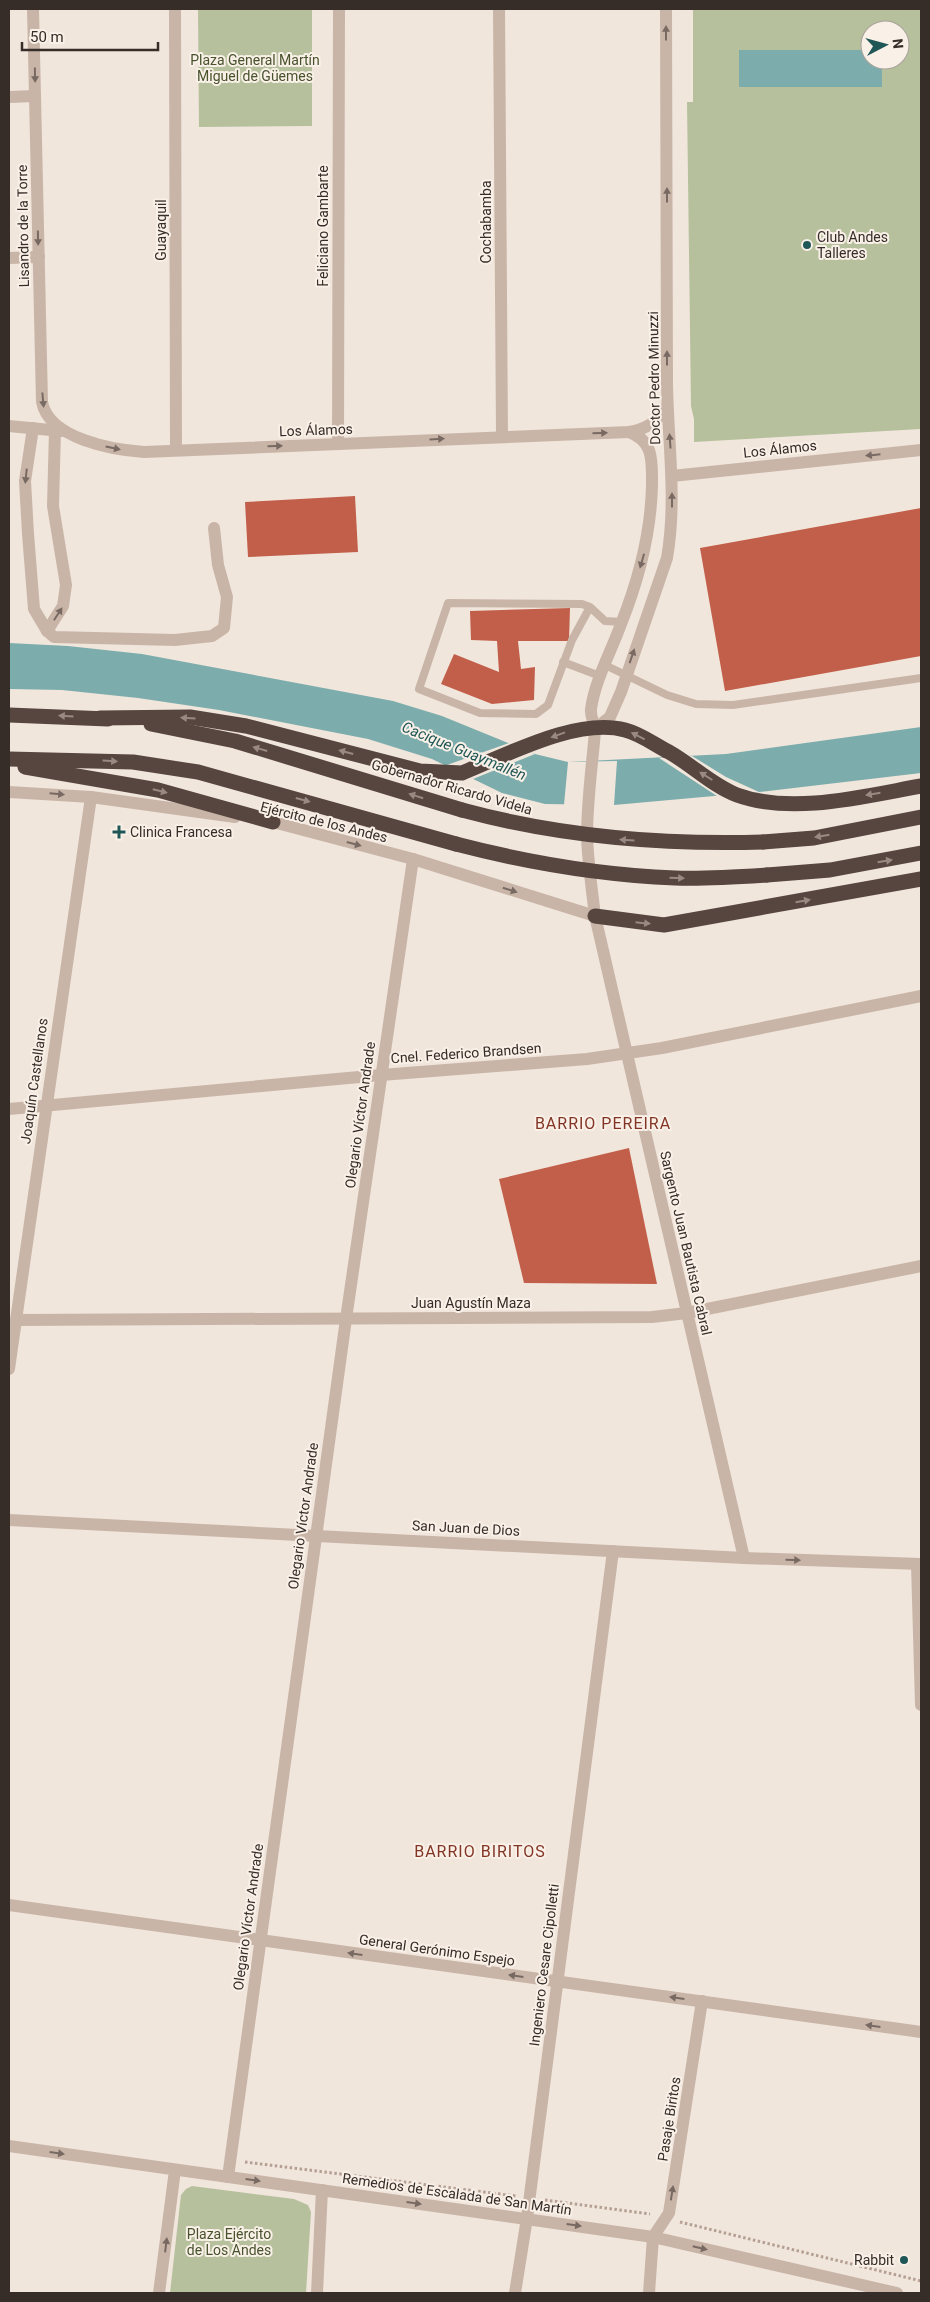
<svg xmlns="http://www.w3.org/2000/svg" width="930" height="2302" font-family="Roboto,sans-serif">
<rect width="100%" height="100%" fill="#f1e6dc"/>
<!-- green -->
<g fill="#b6c09d" fill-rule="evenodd">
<polygon points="198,9 312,9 312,126 199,127"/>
<path d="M693 9H921V429L694 442V419L691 406 687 102H693ZM870 30H900V60H870Z"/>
<polygon points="192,2186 294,2199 308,2205 311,2212 306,2293 170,2293 181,2195 186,2189"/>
</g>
<!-- water -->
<g fill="#7cadac">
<polygon points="739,50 870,50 870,60 882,60 882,87 739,87"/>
<polygon points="9,643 68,646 142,654 393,701 442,716 535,754 568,762 726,754 921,727 921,773 759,792 614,805 545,804 502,793 432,759 368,739 219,710 138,698 62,690 9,689"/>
</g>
<!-- pier -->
<g fill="#f1e6dc">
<polygon points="509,743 535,754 473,779 447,765"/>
<polygon points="692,756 726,777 759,792 717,796 659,758"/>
<polygon points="617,761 614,805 564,805 568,762"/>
</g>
<!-- building -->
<g fill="#c25f4a">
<polygon points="355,496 358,552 248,557 245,502"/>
<polygon points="921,508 921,656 725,691 700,548"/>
<polygon points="570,608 569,641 518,641 521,669 535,667 534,700 492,704 441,684 454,654 499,672 497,641 471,640 470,611"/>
<polygon points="629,1148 657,1284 524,1283 499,1179"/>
</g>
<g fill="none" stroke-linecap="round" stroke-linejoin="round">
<!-- path -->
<g stroke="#b59f93" stroke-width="3" stroke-dasharray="2.5 2.5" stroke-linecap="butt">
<polyline points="245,2162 516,2196"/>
<polyline points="545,2200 650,2214"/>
<polyline points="680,2222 921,2281"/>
</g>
<!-- service -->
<g stroke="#c9b5a8" stroke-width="8">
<polyline points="590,607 572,640 548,705 536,714 480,713 419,689 448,603 582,604 590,607 605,621 622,622"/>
<polyline points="563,662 600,676"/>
<polyline points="605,665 667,695 696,704 733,705 921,678"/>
</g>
<!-- minor -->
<g stroke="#c9b5a8" stroke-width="12">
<polyline points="175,9 176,450"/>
<polyline points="499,9 502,436"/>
<polyline points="9,97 35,96"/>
<polyline points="9,258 39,257"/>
<polyline points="9,426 61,431"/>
<polyline points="33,428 25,481 28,534 34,609 47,631 63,606 66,585 53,506 55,430"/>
<polyline points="338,444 339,9"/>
<polyline points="672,476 921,450"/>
<polyline points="47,631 54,637 175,640 212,636 224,628 227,597 218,565 214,528"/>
<polyline points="9,792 91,797 235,817"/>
<polyline points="9,1109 381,1075 587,1059 662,1048 921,996"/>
<polyline points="16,1320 652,1317 687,1313 921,1266"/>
<polyline points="9,1369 91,797"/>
<polyline points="9,1520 744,1558 921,1564"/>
<polyline points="917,1564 921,1705"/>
<polyline points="9,1905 921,2032"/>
<polyline points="228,2177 346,1319 413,859"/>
<polyline points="159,2293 175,2170"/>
<polyline points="317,2293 322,2190"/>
<polyline points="649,2293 653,2237 669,2213 702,2001"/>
</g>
<!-- tertiary -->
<g stroke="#c9b5a8" stroke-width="12">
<path d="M33 9 42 402C49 439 114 450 144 452L629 432C647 429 657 422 667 406"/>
<path d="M629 432C654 441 652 461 652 485 651 533 639 579 621 624 611 652 595 680 591 709 590 717 595 724 595 731 592 767 587 801 587 837 588 863 592 890 595 916L744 1558"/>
<path d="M595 729 610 717 621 692 667 558C677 500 668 443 667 384 667 259 667 134 666 9"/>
<polyline points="273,822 413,859 595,916"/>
<polyline points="9,2146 653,2237 897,2293"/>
<polyline points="515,2293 527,2218 613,1551"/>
</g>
<!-- motorway -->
<g stroke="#574540" stroke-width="15">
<polyline points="9,715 108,719"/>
<path d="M100 718 190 717 246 726 420 771 462 773C507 755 577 717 625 730 641 734 655 745 669 752 692 765 713 786 737 795 792 815 865 796 921 786"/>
<polyline points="151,724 235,741 462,810"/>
<polyline points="9,759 133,762 198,772 456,844"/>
<polyline points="25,767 158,790 273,822"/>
<polyline points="763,842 814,838 921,817"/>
<polyline points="767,875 830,870 921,853"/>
<polyline points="595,916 664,925 921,879"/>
</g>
<!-- motorway-bridge -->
<g stroke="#574540" stroke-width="15">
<path d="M462 810C562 837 660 845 763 842"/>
<path d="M456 844C529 863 601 875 675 878 706 879 737 877 767 875"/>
</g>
</g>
<!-- one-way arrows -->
<defs><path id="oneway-solid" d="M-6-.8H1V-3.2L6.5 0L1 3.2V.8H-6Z" transform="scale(1.25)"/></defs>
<g fill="#786a62">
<use href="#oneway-solid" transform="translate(666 33) rotate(-90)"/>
<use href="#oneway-solid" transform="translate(35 75) rotate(89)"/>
<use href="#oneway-solid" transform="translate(667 195) rotate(-90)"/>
<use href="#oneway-solid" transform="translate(38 238) rotate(89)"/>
<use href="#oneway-solid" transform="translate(667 358) rotate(-90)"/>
<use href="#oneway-solid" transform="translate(43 400) rotate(85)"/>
<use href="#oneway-solid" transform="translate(600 433) rotate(-2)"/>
<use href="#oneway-solid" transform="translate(437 439) rotate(-3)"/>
<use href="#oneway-solid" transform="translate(670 441) rotate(-94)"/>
<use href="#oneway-solid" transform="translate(275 446) rotate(-2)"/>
<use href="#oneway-solid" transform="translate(113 448) rotate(12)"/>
<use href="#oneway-solid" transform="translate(873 455) rotate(174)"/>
<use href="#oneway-solid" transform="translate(26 476) rotate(96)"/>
<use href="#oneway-solid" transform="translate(672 500) rotate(-90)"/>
<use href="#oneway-solid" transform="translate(642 561) rotate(106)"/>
<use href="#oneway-solid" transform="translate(58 614) rotate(-57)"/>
<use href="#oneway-solid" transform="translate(632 656) rotate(-71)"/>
<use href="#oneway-solid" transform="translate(57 794) rotate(5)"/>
<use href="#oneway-solid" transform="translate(354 844) rotate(15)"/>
<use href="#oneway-solid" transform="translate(510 890) rotate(17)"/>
<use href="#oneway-solid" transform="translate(793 1560) rotate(2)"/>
<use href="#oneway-solid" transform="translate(355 1954) rotate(-172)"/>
<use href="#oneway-solid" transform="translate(516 1976) rotate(-172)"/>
<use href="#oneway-solid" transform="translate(677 1998) rotate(-172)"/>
<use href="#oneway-solid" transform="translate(873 2026) rotate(-172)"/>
<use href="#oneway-solid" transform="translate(57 2153) rotate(8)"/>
<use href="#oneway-solid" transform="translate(253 2180) rotate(8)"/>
<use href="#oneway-solid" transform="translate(672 2193) rotate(-81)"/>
<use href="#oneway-solid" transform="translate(414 2203) rotate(8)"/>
<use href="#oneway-solid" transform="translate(574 2225) rotate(8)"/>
<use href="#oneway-solid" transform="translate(166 2245) rotate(-83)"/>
<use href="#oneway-solid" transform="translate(700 2248) rotate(13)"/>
</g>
<g fill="#988983">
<use href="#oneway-solid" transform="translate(66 716) rotate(-177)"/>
<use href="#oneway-solid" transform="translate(188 718) rotate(-177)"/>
<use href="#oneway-solid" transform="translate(558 735) rotate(160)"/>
<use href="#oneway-solid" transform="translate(638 736) rotate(-153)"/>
<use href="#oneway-solid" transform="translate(260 749) rotate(-164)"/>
<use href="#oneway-solid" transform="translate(346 752) rotate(-165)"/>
<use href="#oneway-solid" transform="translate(110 761) rotate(4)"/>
<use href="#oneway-solid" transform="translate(706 776) rotate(-148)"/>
<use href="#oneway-solid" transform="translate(160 791) rotate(14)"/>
<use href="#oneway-solid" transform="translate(873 794) rotate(171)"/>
<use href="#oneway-solid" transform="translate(416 796) rotate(-163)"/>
<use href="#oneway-solid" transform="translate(303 800) rotate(15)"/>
<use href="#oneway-solid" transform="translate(822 836) rotate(171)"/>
<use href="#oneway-solid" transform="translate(627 840) rotate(-176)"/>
<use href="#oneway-solid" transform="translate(885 861) rotate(-9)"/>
<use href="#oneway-solid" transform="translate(677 878) rotate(2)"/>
<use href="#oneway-solid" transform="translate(803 901) rotate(-10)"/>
<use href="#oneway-solid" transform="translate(643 923) rotate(6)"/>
</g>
<!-- markers -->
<g fill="#1f5656" stroke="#f9f0e8" stroke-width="2">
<circle cx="807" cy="245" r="5"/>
<path d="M116.5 824.5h5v5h5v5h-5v5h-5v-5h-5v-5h5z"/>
<circle cx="904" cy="2260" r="5"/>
</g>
<g text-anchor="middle" stroke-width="4" stroke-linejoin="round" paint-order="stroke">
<!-- park labels -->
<g font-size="14" fill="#48532d" stroke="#f9f0e8">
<text x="255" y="65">Plaza General Martín<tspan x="255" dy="16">Miguel de Güemes</tspan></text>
<text x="229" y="2239">Plaza Ejército<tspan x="229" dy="16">de Los Andes</tspan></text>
</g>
<!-- street labels -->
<g font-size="14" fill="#362c28" stroke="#f9f0e8">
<text transform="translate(486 222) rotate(-90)" y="5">Cochabamba</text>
<text transform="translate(23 226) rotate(-91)" y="5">Lisandro de la Torre</text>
<text transform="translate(323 226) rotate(-90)" y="5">Feliciano Gambarte</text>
<text transform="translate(161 230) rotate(-90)" y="5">Guayaquil</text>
<text transform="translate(654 378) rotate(-91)" y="5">Doctor Pedro Minuzzi</text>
<text transform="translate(316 430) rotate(-2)" y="5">Los Álamos</text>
<text transform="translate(780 449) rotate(-6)" y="5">Los Álamos</text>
<text transform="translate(452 787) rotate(16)" y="5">Gobernador Ricardo Videla</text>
<text transform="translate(324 822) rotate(14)" y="5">Ejército de los Andes</text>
<text transform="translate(466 1053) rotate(-4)" y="5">Cnel. Federico Brandsen</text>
<text transform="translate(34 1081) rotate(-82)" y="5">Joaquín Castellanos</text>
<text transform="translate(360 1115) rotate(-82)" y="5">Olegario Víctor Andrade</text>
<text transform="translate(686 1243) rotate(77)" y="5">Sargento Juan Bautista Cabral</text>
<text x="471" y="1308">Juan Agustín Maza</text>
<text transform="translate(303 1516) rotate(-82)" y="5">Olegario Víctor Andrade</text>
<text transform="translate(466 1528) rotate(3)" y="5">San Juan de Dios</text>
<text transform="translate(248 1917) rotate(-82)" y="5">Olegario Víctor Andrade</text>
<text transform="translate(437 1950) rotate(8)" y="5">General Gerónimo Espejo</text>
<text transform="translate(544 1965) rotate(-83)" y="5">Ingeniero Cesare Cipolletti</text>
<text transform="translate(669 2119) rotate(-81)" y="5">Pasaje Biritos</text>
<text transform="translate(457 2194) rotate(8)" y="5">Remedios de Escalada de San Martín</text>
</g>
<!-- poi labels -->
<g font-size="14" fill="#362c28" stroke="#f9f0e8" text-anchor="start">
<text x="817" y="242">Club Andes<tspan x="817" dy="16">Talleres</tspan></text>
<text x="130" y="837">Clinica Francesa</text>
<text x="894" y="2265" text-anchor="end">Rabbit</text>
</g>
<!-- water labels -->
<g font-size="15" font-style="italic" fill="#1f5656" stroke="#f9f0e8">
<text transform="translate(464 751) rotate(22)" y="5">Cacique Guaymallén</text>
</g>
<!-- quarter labels -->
<g font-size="16" letter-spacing="1" fill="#823524" stroke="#f9f0e8">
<text x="603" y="1129">BARRIO PEREIRA</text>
<text x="480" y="1857">BARRIO BIRITOS</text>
</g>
</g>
<!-- border -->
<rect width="930" height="2302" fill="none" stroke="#362c28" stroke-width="20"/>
<!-- north arrow -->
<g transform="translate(885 45) rotate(84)"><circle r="24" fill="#f9f0e8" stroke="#aba29b"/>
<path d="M0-4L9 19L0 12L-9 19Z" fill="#1f5656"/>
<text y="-8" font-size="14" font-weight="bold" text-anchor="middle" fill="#362c28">N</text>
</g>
<!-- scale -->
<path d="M22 42v8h136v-8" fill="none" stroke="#362c28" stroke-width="2.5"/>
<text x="30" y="42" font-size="15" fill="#362c28" stroke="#f9f0e8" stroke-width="4" paint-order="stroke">50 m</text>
</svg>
